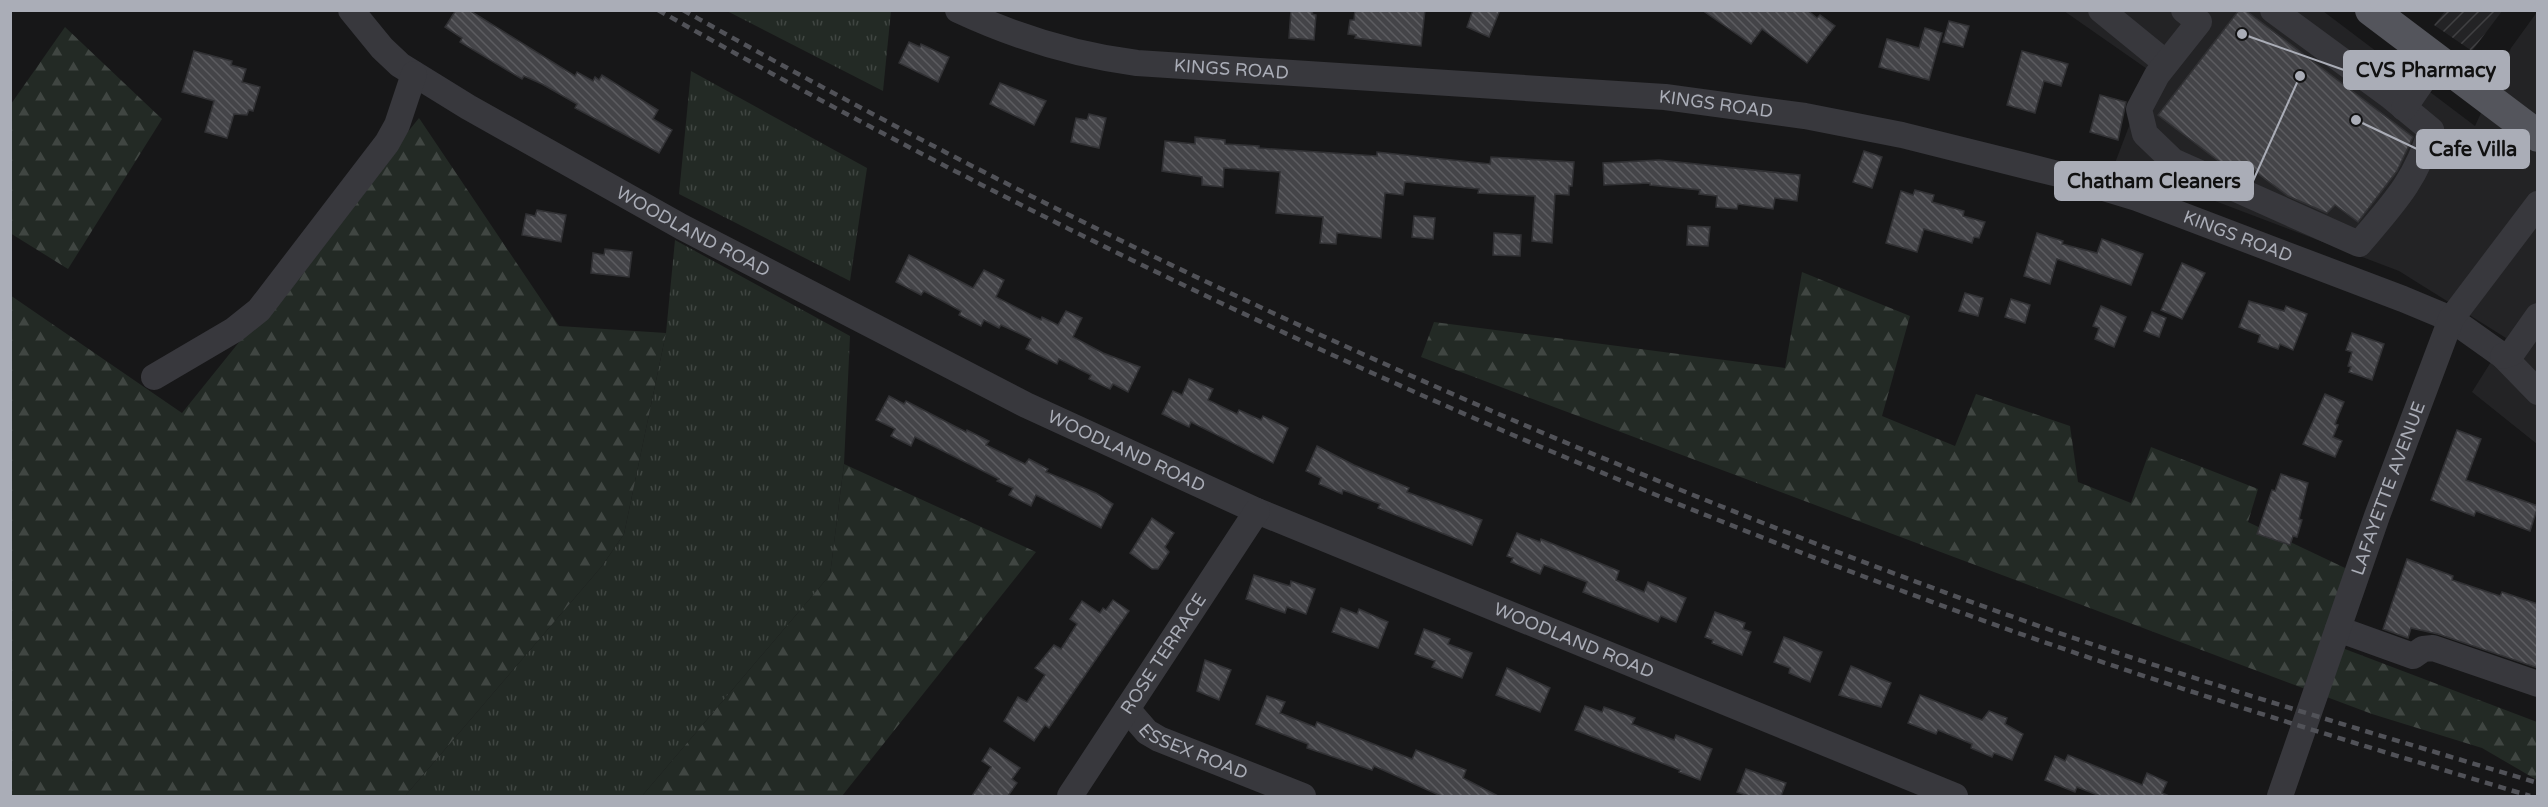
<svg xmlns="http://www.w3.org/2000/svg" width="2548" height="807" font-family="'Varela Round',sans-serif">
<defs>
<pattern id="industrial-furrows" width="10" height="10" patternUnits="userSpaceOnUse" patternTransform="scale(1.5)"><rect width="10" height="10" fill="#232325"/><path d="M-1 1l2-2M0 10L10 0M9 11l2-2" fill="none" stroke="#404042"/></pattern>
<pattern id="grass-tufts" width="24" height="20" patternUnits="userSpaceOnUse" patternTransform="scale(1.5)"><rect width="24" height="20" fill="#232a25"/><path d="M3 7l-1-3M5 7V3M7 7l1-3M15 17l-1-3M17 17v-4M19 17l1-3" fill="none" stroke="#404642"/></pattern>
<pattern id="forest-firs" width="22" height="20" patternUnits="userSpaceOnUse" patternTransform="scale(1.5)"><rect width="22" height="20" fill="#232a25"/><path d="M5 1l3.5 6h-7zM16 11l3.5 6h-7z" fill="#404642"/></pattern>
<pattern id="building-back-hatch" width="6" height="6" patternUnits="userSpaceOnUse" patternTransform="scale(1.5)"><rect width="6" height="6" fill="#444448"/><path d="M-1 5l2 2M0 0l6 6M5-1l2 2" fill="none" stroke="#5c5c60"/></pattern>
</defs>
<rect width="100%" height="100%" fill="#171718"/>
<!-- built -->
<polygon fill="#232325" points="2064,11 2323,11 2475,126 2511,48 2537,12 2537,444 2472,392 2506,338 2399,271 2115,163 2150,71"/>
<!-- industrial -->
<polygon fill="url(#industrial-furrows)" points="2445,11 2445,10 2502,11 2472,51 2434,25"/>
<!-- grass -->
<g fill="url(#grass-tufts)">
<polygon points="727,11 891,11 883,91"/>
<polygon points="691,71 867,168 850,281 679,194"/>
<polygon points="675,240 850,336 844,464 830,575 642,796 405,796 602,566 624,534 666,333"/>
</g>
<!-- forest -->
<g fill="url(#forest-firs)">
<polygon points="65,27 162,119 68,269 10,233 11,104"/>
<polygon points="419,118 559,326 666,333 624,534 602,566 405,796 11,796 10,295 182,413"/>
<polygon points="1802,272 1910,316 1882,416 1955,446 1976,394 2070,426 2078,482 2131,503 2151,447 2258,489 2248,522 2362,576 2337,646 2537,722 2537,780 2482,748 2372,714 1421,357 1434,322 1785,368"/>
<polygon points="844,464 1036,552 842,796 642,796 830,575"/>
</g>
<!-- building -->
<g fill="url(#building-back-hatch)" stroke="#313134" stroke-width="1.5">
<polygon points="456,10 469,10 575,76 577,72 593,81 595,77 599,80 602,75 658,110 653,119 672,130 659,153 575,108 577,104 542,84 524,76 522,79 460,42 462,38 445,27"/>
<polygon points="1291,10 1313,10 1312,14 1316,15 1314,40 1289,38"/>
<polygon points="1355,10 1425,10 1421,46 1355,38 1356,35 1348,34 1350,20 1354,20"/>
<polygon points="1473,10 1500,10 1489,37 1467,27"/>
<polygon points="1702,10 1807,10 1817,18 1820,15 1835,26 1807,63 1762,29 1751,44"/>
<polygon points="2239,10 2245,10 2413,137 2397,171 2358,222 2335,205 2327,213 2288,196 2253,170 2245,177 2232,171 2158,115"/>
<polygon points="1949,21 1969,26 1963,47 1943,42"/>
<polygon points="1925,28 1942,33 1929,80 1879,67 1887,39 1919,48"/>
<polygon points="909,42 920,47 921,44 949,57 938,82 899,63"/>
<polygon points="194,51 232,61 231,65 246,69 242,82 260,87 253,111 249,110 247,115 234,114 227,138 205,132 214,101 182,92"/>
<polygon points="2022,51 2068,64 2061,86 2044,81 2035,113 2007,105"/>
<polygon points="1000,83 1046,101 1034,125 990,104"/>
<polygon points="2100,95 2126,102 2118,140 2090,132"/>
<polygon points="1089,114 1106,118 1099,148 1071,142 1076,118 1087,120"/>
<polygon points="1195,137 1225,140 1225,144 1259,146 1259,148 1377,156 1377,152 1490,164 1491,157 1574,162 1572,186 1569,186 1569,195 1555,194 1552,243 1532,241 1535,196 1478,193 1479,189 1405,182 1403,195 1385,193 1381,238 1337,233 1336,244 1320,243 1323,217 1276,213 1280,172 1224,168 1223,187 1202,185 1202,177 1162,171 1165,141 1195,144"/>
<polygon points="1864,151 1882,157 1872,188 1853,182"/>
<polygon points="1659,160 1800,175 1797,201 1775,198 1773,209 1738,204 1737,209 1716,207 1717,196 1699,194 1700,190 1650,185 1650,183 1604,185 1603,163"/>
<polygon points="1915,190 1934,195 1932,202 1964,211 1963,216 1985,222 1979,238 1974,237 1972,243 1924,229 1917,252 1886,243 1901,191 1913,195"/>
<polygon points="537,210 566,215 561,242 522,235 526,214 535,216"/>
<polygon points="1414,216 1435,218 1433,239 1412,237"/>
<polygon points="1688,226 1710,227 1708,246 1687,245"/>
<polygon points="1494,233 1521,235 1520,256 1493,255"/>
<polygon points="2037,233 2063,241 2062,244 2097,253 2102,239 2143,254 2131,285 2057,259 2050,284 2024,276"/>
<polygon points="605,249 632,252 629,277 591,273 593,253 604,255"/>
<polygon points="909,255 973,288 984,270 1004,280 996,297 1041,320 1042,317 1058,325 1066,311 1082,318 1073,337 1103,353 1140,367 1128,392 1113,384 1110,389 1089,379 1091,375 1059,359 1057,364 1026,349 1031,339 1001,325 999,328 984,320 981,326 959,315 961,311 924,291 921,295 896,282"/>
<polygon points="2182,263 2205,273 2182,319 2161,310"/>
<polygon points="1965,293 1983,298 1978,316 1959,311"/>
<polygon points="2011,299 2030,305 2025,323 2005,317"/>
<polygon points="2249,301 2284,311 2286,306 2307,314 2293,350 2280,344 2278,349 2258,342 2260,335 2239,327"/>
<polygon points="2101,306 2126,317 2114,347 2095,339 2099,328 2093,326"/>
<polygon points="2152,312 2166,318 2159,337 2144,331"/>
<polygon points="2352,333 2384,344 2372,380 2349,372 2351,367 2348,366 2352,352 2346,350"/>
<polygon points="1189,379 1213,389 1208,400 1237,414 1239,410 1261,420 1263,416 1288,428 1273,463 1191,422 1189,427 1162,414 1173,391 1182,395"/>
<polygon points="2325,394 2344,402 2335,424 2338,425 2333,437 2342,441 2335,457 2303,444"/>
<polygon points="889,396 904,404 906,401 966,432 967,430 989,441 986,445 1025,464 1029,459 1048,469 1046,472 1096,493 1113,504 1101,528 1036,495 1031,506 1009,495 1013,488 997,481 999,479 915,437 911,446 891,436 895,429 876,420"/>
<polygon points="2457,430 2481,439 2466,480 2538,506 2530,531 2476,511 2474,516 2431,500"/>
<polygon points="1317,446 1354,465 1409,488 1407,492 1482,520 1472,545 1378,508 1380,504 1343,490 1342,494 1319,484 1321,478 1306,471"/>
<polygon points="2281,474 2308,483 2299,519 2302,520 2297,537 2293,536 2290,545 2257,534 2272,490 2275,491"/>
<polygon points="1152,518 1174,533 1165,547 1169,552 1158,569 1152,569 1130,553"/>
<polygon points="1517,533 1540,542 1541,539 1619,571 1616,580 1644,592 1648,582 1686,598 1676,622 1661,616 1658,622 1583,592 1587,582 1544,565 1540,574 1511,562 1513,558 1507,556"/>
<polygon points="2407,559 2453,576 2452,580 2500,596 2502,592 2538,604 2538,668 2438,634 2411,628 2408,638 2383,629"/>
<polygon points="1254,575 1290,586 1291,581 1315,589 1306,614 1287,607 1285,613 1246,599"/>
<polygon points="1113,600 1129,611 1049,728 1045,725 1034,741 1004,721 1018,697 1027,702 1045,675 1035,668 1054,645 1061,649 1077,624 1070,619 1082,601 1100,613 1103,608 1106,610"/>
<polygon points="1341,608 1357,614 1359,609 1388,622 1378,648 1332,632"/>
<polygon points="1715,612 1745,623 1743,629 1751,632 1742,655 1712,643 1713,640 1705,637"/>
<polygon points="1424,629 1450,639 1448,644 1472,653 1462,678 1432,667 1435,661 1415,654"/>
<polygon points="1784,637 1822,652 1810,682 1789,673 1790,668 1774,662"/>
<polygon points="1205,660 1231,670 1219,700 1197,691"/>
<polygon points="1851,666 1891,683 1881,707 1839,695"/>
<polygon points="1507,668 1550,688 1540,712 1496,695"/>
<polygon points="1920,695 1982,720 1989,711 2007,718 2005,724 2023,734 2012,760 1994,753 1992,757 1971,748 1972,744 1938,730 1936,734 1908,723"/>
<polygon points="1267,696 1285,702 1280,713 1315,727 1317,722 1412,759 1416,750 1466,770 1463,778 1498,796 1441,796 1374,766 1372,770 1307,748 1308,744 1256,724"/>
<polygon points="1585,706 1602,712 1604,707 1635,718 1632,724 1674,740 1676,735 1712,749 1700,780 1679,772 1680,770 1575,730"/>
<polygon points="990,748 1020,768 1012,779 1017,783 1008,796 972,796 991,767 982,761"/>
<polygon points="2068,755 2142,785 2147,773 2167,782 2162,793 2169,796 2100,796 2077,787 2075,792 2045,780 2055,756 2065,761"/>
<polygon points="1746,769 1786,783 1781,796 1749,796 1737,792"/>
</g>
<g fill="none" stroke-linecap="round" stroke-linejoin="round">
<!-- minor -->
<g stroke="#38383d" stroke-width="26">
<path id="s1" d="M351 10 382 48 400 65 468 107 682 227 1026 405 1257 511 1955 796"/>
<path id="s2" d="M958 10C1016 37 1073 55 1137 63L1665 97 1805 116 1902 135 2058 174 2137 198 2403 299 2451 319 2503 356 2538 392"/>
<polyline points="2101,10 2166,63"/>
<path d="M2184 10 2199 22 2157 75 2139 109 2145 134 2173 161 2359 244C2392 205 2416 181 2431 130L2390 96 2273 10"/>
<polyline points="2404,108 2437,60"/>
<polyline points="2503,356 2512,353 2538,316"/>
<polyline points="154,377 234,330 259,310 387,143 397,125 414,74"/>
<polyline points="2338,629 2413,656 2423,649 2433,648 2538,684"/>
<path id="s3" d="M1127 709 1147 732 1159 739 1303 796"/>
<path id="s4" d="M1070 796 1257 511"/>
<path id="s5" d="M2280 796 2377 516 2451 319 2538 204"/>
</g>
<!-- major -->
<polyline stroke="#54555c" stroke-width="32" points="2371,10 2538,136"/>
<!-- rail -->
<g stroke="#515258" stroke-width="4.5" stroke-dasharray="8 6" stroke-linecap="butt">
<path d="M658 10C1088 254 1539 462 2004 628 2178 690 2354 743 2530 796"/>
<path d="M683 10C971 173 1269 318 1574 446 1751 520 1930 590 2112 651 2253 698 2395 740 2538 783"/>
</g>
</g>
<g text-anchor="middle" stroke-width="5" stroke-linejoin="round" paint-order="stroke">
<!-- street labels -->
<g font-size="18" fill="#aaadb7" stroke="#121213">
<text dy="6" stroke="none"><textPath href="#s2" startOffset="282">KINGS ROAD</textPath></text>
<text dy="6" stroke="none"><textPath href="#s2" startOffset="768">KINGS ROAD</textPath></text>
<text dy="6" stroke="none"><textPath href="#s1" startOffset="411">WOODLAND ROAD</textPath></text>
<text dy="6" stroke="none"><textPath href="#s2" startOffset="1308">KINGS ROAD</textPath></text>
<text dy="6" stroke="none"><textPath href="#s1" startOffset="897">WOODLAND ROAD</textPath></text>
<text dy="6" stroke="none"><textPath href="#s5" startOffset="326">LAFAYETTE AVENUE</textPath></text>
<text dy="6" stroke="none"><textPath href="#s1" startOffset="1383">WOODLAND ROAD</textPath></text>
<text dy="6" stroke="none"><textPath href="#s4" startOffset="170">ROSE TERRACE</textPath></text>
<text dy="6" stroke="none"><textPath href="#s3" startOffset="81">ESSEX ROAD</textPath></text>
</g>
</g>
<!-- callouts -->
<path fill="none" stroke="#aaadb7" stroke-width="2" d="M2242 34L2344 70M2356 120L2417 149M2300 76L2253 181"/>
<g fill="#aaadb7" stroke="#121213" stroke-width="2">
<circle cx="2242" cy="34" r="6"/>
<circle cx="2356" cy="120" r="6"/>
<circle cx="2300" cy="76" r="6"/>
</g>
<g fill="#aaadb7" stroke="#aaadb7" stroke-width="2">
<rect x="2344" y="51" width="165" height="38" rx="6"/>
<rect x="2417" y="130" width="112" height="38" rx="6"/>
<rect x="2055" y="162" width="198" height="38" rx="6"/>
</g>
<g font-size="20" text-anchor="middle" font-weight="bold" fill="#111">
<text x="2426" y="77">CVS Pharmacy</text>
<text x="2473" y="156">Cafe Villa</text>
<text x="2154" y="188">Chatham Cleaners</text>
</g>
<!-- border -->
<rect width="2548" height="807" fill="none" stroke="#aaadb7" stroke-width="24"/>
</svg>
